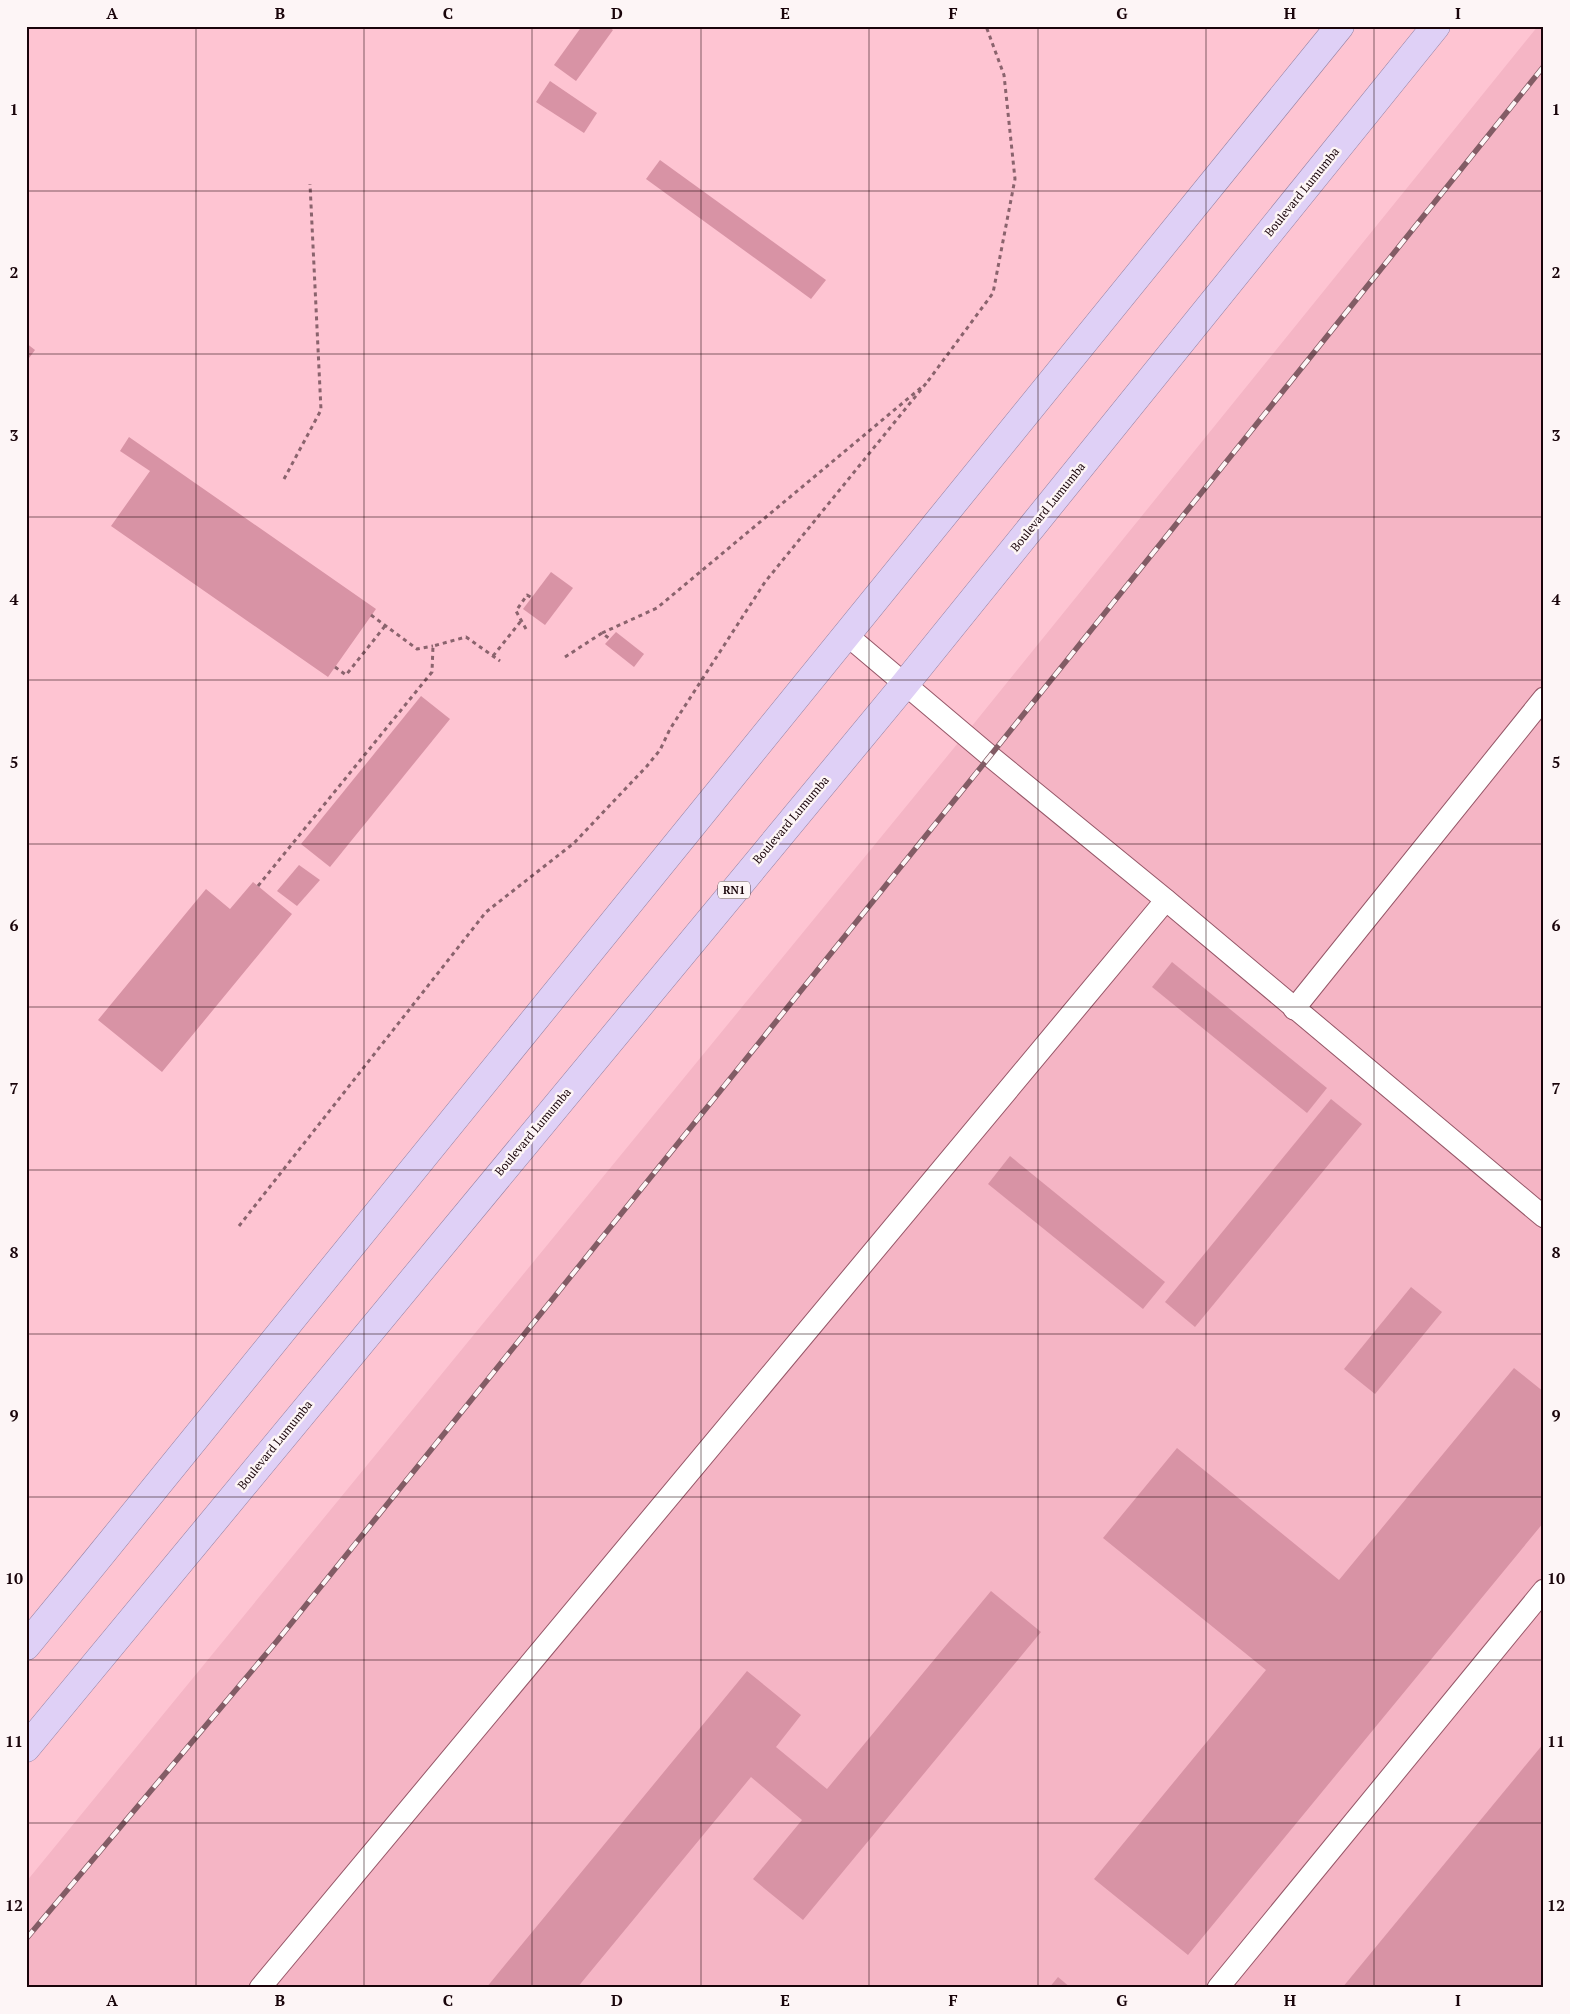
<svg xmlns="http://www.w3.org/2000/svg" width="1570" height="2014" font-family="'PT Serif',serif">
<rect width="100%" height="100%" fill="#fec4d2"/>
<!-- built -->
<polygon fill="#f5b5c5" points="1538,26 1544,26 1544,1988 26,1988 26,1882 976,721"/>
<!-- building -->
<g fill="#d893a5">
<polygon points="582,26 607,26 613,30 576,81 554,65"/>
<polygon points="550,81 597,113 584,133 536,102"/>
<polygon points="660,160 826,280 811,299 646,179"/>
<polygon points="26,343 35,350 26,362"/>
<polygon points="129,437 376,609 328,677 111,526 150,471 120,451"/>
<polygon points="551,572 573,588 545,625 523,609"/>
<polygon points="616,632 644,654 634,667 605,644"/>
<polygon points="421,696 450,719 330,867 301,844"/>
<polygon points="299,865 320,880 297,906 277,891"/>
<polygon points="253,882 292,914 162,1072 98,1020 206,889 230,909"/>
<polygon points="1172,962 1327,1088 1307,1113 1152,987"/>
<polygon points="1331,1099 1362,1124 1195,1327 1165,1302"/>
<polygon points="1010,1156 1165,1282 1143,1309 988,1184"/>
<polygon points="1411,1287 1442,1312 1375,1394 1344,1369"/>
<polygon points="1514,1368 1544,1392 1544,1522 1188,1955 1094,1879 1266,1670 1103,1538 1177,1448 1339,1580"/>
<polygon points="991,1591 1041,1632 803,1920 753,1879 802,1820 751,1777 577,1988 486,1988 747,1671 801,1715 776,1747 827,1789"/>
<polygon points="1544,1743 1544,1988 1342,1988"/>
<polygon points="1058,1977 1071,1988 1049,1988"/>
</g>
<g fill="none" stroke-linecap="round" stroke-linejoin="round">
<defs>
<g id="service">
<polyline points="848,636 990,756 1166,900 1544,1217"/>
<polyline points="1294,1009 1544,698"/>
<polyline points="260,1988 1166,900"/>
<polyline points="1218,1988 1544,1590"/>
</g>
<g id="trunk">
<path d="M26 1646C467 1109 903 568 1340 26"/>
<polyline points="26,1748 905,684 1436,26"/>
</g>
</defs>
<!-- service casing -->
<use href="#service" stroke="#965768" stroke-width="23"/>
<!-- trunk casing -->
<use href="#trunk" stroke="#9481a2" stroke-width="29"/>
<!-- path -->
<g stroke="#8a636d" stroke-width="3" stroke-dasharray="4 4" stroke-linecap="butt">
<polyline points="928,381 993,293 1015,179 1004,75 986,26"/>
<polyline points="284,479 321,410 310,184"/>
<polyline points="371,615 417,649 433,646"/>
<polyline points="526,629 516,611 527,595 532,598"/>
<polyline points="602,633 657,608 923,386"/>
<polyline points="493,656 521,621"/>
<polyline points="565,657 602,633 610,639"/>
<polyline points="335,667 346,675 385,626"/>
<polyline points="258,886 432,672 433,646 466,637 500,661"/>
<polyline points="239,1226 486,912 574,843 647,766 660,750 670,729 765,582 928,381"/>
</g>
<!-- service -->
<use href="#service" stroke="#fff" stroke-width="21"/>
<!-- trunk -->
<use href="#trunk" stroke="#dfd0f6" stroke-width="28"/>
<defs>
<polyline id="rail" points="26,1939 277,1641 990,756 1544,66"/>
</defs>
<!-- rail casing -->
<use href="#rail" stroke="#825c65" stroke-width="5.5"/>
<!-- rail -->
<use href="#rail" stroke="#fdf5f6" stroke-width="4" stroke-dasharray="11" stroke-linecap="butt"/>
</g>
<!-- grid -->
<path fill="none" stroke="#19040a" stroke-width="1" stroke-opacity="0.55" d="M196 26V1988M364 26V1988M532 26V1988M701 26V1988M869 26V1988M1038 26V1988M1206 26V1988M1374 26V1988M26 191H1544M26 354H1544M26 517H1544M26 680H1544M26 844H1544M26 1007H1544M26 1170H1544M26 1334H1544M26 1497H1544M26 1660H1544M26 1823H1544"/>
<g text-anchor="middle" stroke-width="5" stroke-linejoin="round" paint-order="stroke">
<!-- shield labels -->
<rect fill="#fdf5f6" stroke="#5d4c51" stroke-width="1" x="718" y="881.5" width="32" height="17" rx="4"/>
<g font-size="11" font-weight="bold" fill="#19040a">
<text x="734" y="894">RN1</text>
</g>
<!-- street labels -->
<g font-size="12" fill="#19040a" stroke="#fdf5f6">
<text transform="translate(1302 192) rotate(-51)" y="4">Boulevard Lumumba</text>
<text transform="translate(1048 507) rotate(-51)" y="4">Boulevard Lumumba</text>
<text transform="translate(791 820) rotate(-50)" y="4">Boulevard Lumumba</text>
<text transform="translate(533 1132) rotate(-50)" y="4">Boulevard Lumumba</text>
<text transform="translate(275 1445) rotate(-51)" y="4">Boulevard Lumumba</text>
</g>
</g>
<!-- border -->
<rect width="1570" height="2014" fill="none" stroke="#fdf5f6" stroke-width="55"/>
<rect x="28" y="28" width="1514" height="1958" fill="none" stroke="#19040a" stroke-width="2"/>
<g font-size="16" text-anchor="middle" font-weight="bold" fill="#19040a">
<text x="112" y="19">A</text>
<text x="280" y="19">B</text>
<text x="448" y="19">C</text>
<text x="617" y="19">D</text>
<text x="785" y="19">E</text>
<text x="953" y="19">F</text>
<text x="1122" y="19">G</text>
<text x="1290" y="19">H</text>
<text x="1458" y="19">I</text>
<text x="14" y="115">1</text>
<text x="1556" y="115">1</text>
<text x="14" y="278">2</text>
<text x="1556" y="278">2</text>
<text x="14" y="441">3</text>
<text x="1556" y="441">3</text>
<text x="14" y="605">4</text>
<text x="1556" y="605">4</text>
<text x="14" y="768">5</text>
<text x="1556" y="768">5</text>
<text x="14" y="931">6</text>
<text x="1556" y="931">6</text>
<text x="14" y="1094">7</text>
<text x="1556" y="1094">7</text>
<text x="14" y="1258">8</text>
<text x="1556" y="1258">8</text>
<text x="14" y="1421">9</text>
<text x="1556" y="1421">9</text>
<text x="14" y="1584">10</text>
<text x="1556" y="1584">10</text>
<text x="14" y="1747">11</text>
<text x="1556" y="1747">11</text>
<text x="14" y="1911">12</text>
<text x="1556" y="1911">12</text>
<text x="112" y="2006">A</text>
<text x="280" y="2006">B</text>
<text x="448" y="2006">C</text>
<text x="617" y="2006">D</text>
<text x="785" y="2006">E</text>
<text x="953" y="2006">F</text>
<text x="1122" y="2006">G</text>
<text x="1290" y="2006">H</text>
<text x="1458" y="2006">I</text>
</g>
</svg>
